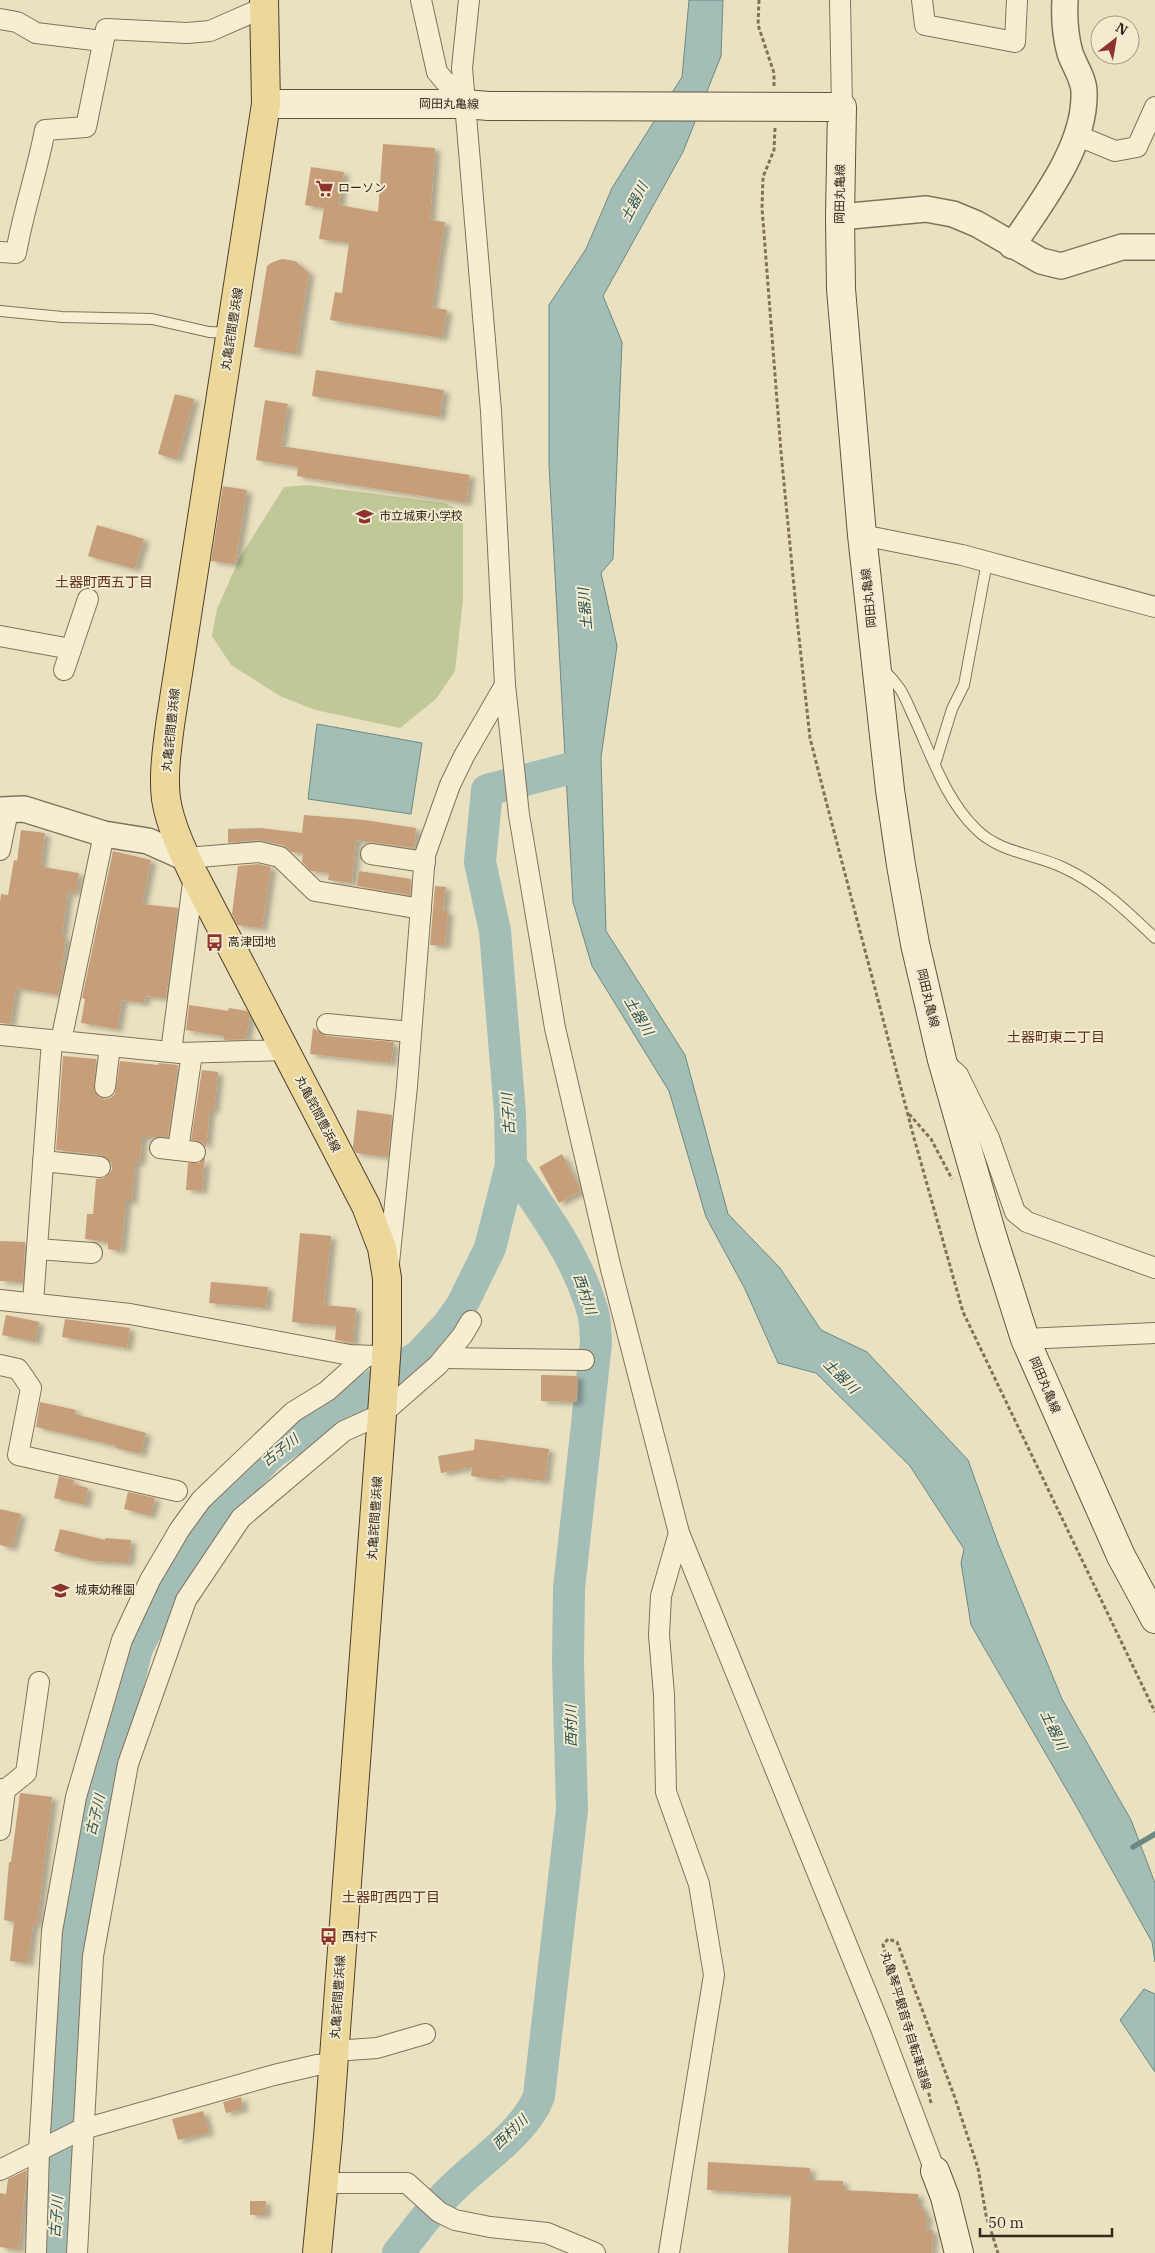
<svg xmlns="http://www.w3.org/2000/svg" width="1155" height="2253" font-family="'IBM Plex Serif','Noto Sans JP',serif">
<defs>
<filter id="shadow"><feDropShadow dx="5.5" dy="3" stdDeviation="2.5" flood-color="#0004"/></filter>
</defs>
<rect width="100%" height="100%" fill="#eae1c1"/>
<!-- green -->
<polygon fill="#bfc896" points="307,485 444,503 463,511 463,599 455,671 436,699 400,728 315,710 280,696 231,665 212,636 217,609 240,557 284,487"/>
<!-- water -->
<g fill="#a3bdb7" stroke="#6b8a84">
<polygon points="689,0 723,0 721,56 683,152 603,296 622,342 613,559 601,573 617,646 601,757 606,931 685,1055 728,1214 780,1268 821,1330 867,1352 968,1460 999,1546 1062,1699 1131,1820 1155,1883 1155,1962 1152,1942 1079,1811 971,1625 961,1563 964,1549 910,1466 816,1373 778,1363 745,1289 706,1217 669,1091 592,966 573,902 549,465 549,305 586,249 612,188 682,77"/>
<polygon points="317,724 422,743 411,814 308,799"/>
<polygon points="1144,1989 1155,1994 1155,2072 1120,2020"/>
</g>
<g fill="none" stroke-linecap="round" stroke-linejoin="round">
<!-- stream -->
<polyline stroke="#6b8a84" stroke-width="5.5" points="1133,1847 1155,1834"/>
<!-- river -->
<g stroke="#a3bdb7" stroke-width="32">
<polyline points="54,2253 78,1885 137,1648 176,1573 223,1502 272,1453 420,1355 447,1326 462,1305 490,1248 511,1165 510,1113 495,931 480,862 487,790 583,765"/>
<path d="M398 2253C413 2235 426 2216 442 2199 469 2168 525 2135 539 2096L572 1810 568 1663 569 1588 596 1343C595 1332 596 1319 592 1309 576 1255 542 1210 511 1165"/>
</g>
</g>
<!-- building -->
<g fill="#c69e79" filter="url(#shadow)">
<polygon points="383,144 435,148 430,220 445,222 432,307 447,310 442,338 330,320 335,292 342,293 349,243 319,239 324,208 305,205 311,167 344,172 339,205 378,212"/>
<polygon points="282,259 295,261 309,273 296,354 254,347 267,266 271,263"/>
<polygon points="316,370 444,390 440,417 312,396"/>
<polygon points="175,394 194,399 177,460 158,454"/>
<polygon points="265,400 288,404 281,446 470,475 466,503 297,476 298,467 256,460"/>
<polygon points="223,486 247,490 235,564 211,561"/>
<polygon points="97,525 144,539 135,569 88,556"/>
<polygon points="304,815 364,820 416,828 414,848 356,840 352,883 328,880 329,873 311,871 302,862 303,853 292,852 283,845 258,840 228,843 228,829 260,828 302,833"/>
<polygon points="21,830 45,833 41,864 43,865 43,867 79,873 76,893 68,892 62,937 66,938 61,970 64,970 58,995 16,988 10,1024 0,1023 0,903 1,894 8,895 14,860 17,861"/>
<polygon points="113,851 151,860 142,904 178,908 166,998 145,996 144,1003 122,1000 117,1029 81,1023 85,999 82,998"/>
<polygon points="258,864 271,867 262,928 237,925 232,914 238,866"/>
<polygon points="359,871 411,879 410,895 357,886"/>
<polygon points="435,886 446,887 443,911 448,911 445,946 430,945"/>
<polygon points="189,1005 228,1011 229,1008 247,1011 250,1016 246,1039 224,1040 224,1036 186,1030"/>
<polygon points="313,1028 326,1036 394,1042 391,1063 310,1054"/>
<polygon points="63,1056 96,1059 94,1091 98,1096 104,1099 110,1098 115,1094 120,1061 158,1065 159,1063 178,1065 168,1137 142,1137 140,1163 135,1162 132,1201 126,1201 121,1251 108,1249 108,1242 85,1239 87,1214 93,1214 96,1179 104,1178 109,1174 112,1169 111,1162 101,1155 56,1150"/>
<polygon points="202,1070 218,1072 214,1110 210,1110 206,1148 202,1142 191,1140"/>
<polygon points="357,1110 392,1115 388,1157 356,1153 353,1147"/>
<polygon points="562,1154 581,1191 559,1203 539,1167"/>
<polygon points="205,1157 202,1191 186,1190 188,1163 199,1163"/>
<polygon points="300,1233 331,1236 324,1305 356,1308 353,1343 335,1340 336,1326 292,1322"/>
<polygon points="0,1241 25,1242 23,1282 0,1281"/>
<polygon points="211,1282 268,1287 266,1308 209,1303"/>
<polygon points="6,1315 39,1322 35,1342 2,1335"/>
<polygon points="65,1319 130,1328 127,1348 62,1337"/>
<polygon points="541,1375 578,1376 577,1402 541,1401"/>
<polygon points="40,1402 76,1410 75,1414 146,1433 141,1454 116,1448 116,1446 36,1427"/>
<polygon points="475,1439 549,1449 545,1481 501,1476 500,1480 471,1476 472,1467 441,1473 438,1456 474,1450"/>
<polygon points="59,1476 74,1480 73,1484 88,1488 85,1505 54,1498"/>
<polygon points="128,1492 155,1498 150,1516 124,1509"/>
<polygon points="0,1509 21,1514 12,1548 0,1545"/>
<polygon points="60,1529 105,1540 105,1538 131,1540 129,1563 93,1561 54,1551"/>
<polygon points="20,1793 52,1797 37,1925 33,1924 28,1963 10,1961 14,1922 4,1920 9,1862 11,1862"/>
<polygon points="241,2097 243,2109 226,2113 223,2102"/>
<polygon points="203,2111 209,2132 178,2140 172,2119"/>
<polygon points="708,2162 810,2168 810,2180 843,2181 843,2190 918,2194 918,2206 923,2206 923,2214 927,2214 926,2230 933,2230 932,2253 788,2253 791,2195 707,2190"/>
<polygon points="27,2170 19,2250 0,2247 0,2193 6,2194 8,2179"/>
<polygon points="250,2201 266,2201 265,2215 250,2215"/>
</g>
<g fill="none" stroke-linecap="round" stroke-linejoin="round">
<defs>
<g id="service">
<polyline points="0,311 62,317 152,319 209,332 230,333"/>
<path d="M883 669C889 675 895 682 900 689 906 698 910 710 915 720 932 757 946 800 976 829 1000 853 1032 853 1062 867 1098 883 1127 911 1155 938"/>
<polyline points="935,764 952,709 964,685 987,562"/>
</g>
<g id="minor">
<polyline points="421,0 437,72 464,104"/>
<polyline points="469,0 462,68 491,411 505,685 519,815 555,1028 611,1269 679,1533 880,2026 935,2171"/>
<polyline points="840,0 842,107"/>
<polyline points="922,0 925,25 1015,42 1017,0"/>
<polyline points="0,19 17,22 36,33 102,41"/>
<polyline points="1076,135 1115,151 1137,147 1155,107"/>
<path d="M0 252 16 253C23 212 37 172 45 130L86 127 106 29 187 33 210 31 265 7"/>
<polyline points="862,535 962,555 1155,607"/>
<polyline points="0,636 71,649"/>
<polyline points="64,670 88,599"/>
<polyline points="0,850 8,811"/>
<polyline points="371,854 425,862"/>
<polyline points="186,858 259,852 280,857 315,891 421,909"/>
<polyline points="327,1024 411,1032"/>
<polyline points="0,1035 180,1053 285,1050"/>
<polyline points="61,1041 104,834"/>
<polyline points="171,1052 194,875"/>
<polyline points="949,1067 958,1075 989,1138 1015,1212 1027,1222 1155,1268"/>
<polyline points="105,1087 110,1046"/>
<polyline points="160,1148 195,1152"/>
<polyline points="178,1150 192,1053"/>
<polyline points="43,1161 100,1167"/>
<polyline points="37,1249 92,1253"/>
<polyline points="389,1263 407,1086 425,855 450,785 464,756 505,685"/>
<polyline points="0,1300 130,1314 350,1355 374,1356"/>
<polyline points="33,1303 52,1040"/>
<polyline points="1025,1339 1155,1333"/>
<polyline points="445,1358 584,1360"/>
<polyline points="0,1365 18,1369 31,1388 18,1455 177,1491"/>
<polyline points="0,1789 5,1790 0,1830"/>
<polyline points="5,1790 26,1773 39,1682"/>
<polyline points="334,2051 377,2048 425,2034"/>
<polyline points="0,2170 80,2130 274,2075 317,2065 334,2064"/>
<polyline points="323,2183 407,2183 439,2212 455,2220 490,2227 547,2233 595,2253"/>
<polyline points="36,2253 39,2151 52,1931 76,1797 122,1640 150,1580 180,1529 201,1500 293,1412 327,1391 366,1356"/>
<polyline points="77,2253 93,1956 128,1764 186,1600 241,1518 344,1431 382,1414 438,1365 462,1336 471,1321"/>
<polyline points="669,2253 714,1975 699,1884 666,1792 664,1695 659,1635 661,1596 679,1533"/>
</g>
<g id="tertiary">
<polyline points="840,217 926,209 953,214 977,224 1041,261 1061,266 1122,247 1155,247"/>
<path d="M1012 246C1041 203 1086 146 1084 92 1084 79 1074 65 1070 53 1065 35 1064 18 1065 0"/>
<polyline points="0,810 24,809 104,834 148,841 186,858"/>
</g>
<g id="secondary">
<polyline points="266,104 464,104 489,106"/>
<polyline points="829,107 842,107 840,217 841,289 862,535 890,790 901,865 915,944 942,1060 992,1235 1025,1339 1121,1556 1155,1619"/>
<polyline points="935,2171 945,2197 959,2253"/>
</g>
<path id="primary" d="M264 0 266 104 170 725C167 749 163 775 166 799 170 825 183 852 194 875L366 1206 382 1248 387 1278V1343L382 1414 328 2137 317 2253"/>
</defs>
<!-- service casing -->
<use href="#service" stroke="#83725a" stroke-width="12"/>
<!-- minor casing -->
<use href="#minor" stroke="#83725a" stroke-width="22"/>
<!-- tertiary casing -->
<use href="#tertiary" stroke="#83725a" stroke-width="28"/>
<!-- secondary casing -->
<use href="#secondary" stroke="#64533d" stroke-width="30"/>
<!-- primary casing -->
<use href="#primary" stroke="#50402e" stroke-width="30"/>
<!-- path -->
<g stroke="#83725a" stroke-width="3" stroke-dasharray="4 2.5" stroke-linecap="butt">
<polyline points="759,0 758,25 774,73 774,87"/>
<polyline points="775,128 774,150 763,177 762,208 781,452 798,628 810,738 825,797 914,1138 963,1312 1155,1712"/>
<polyline points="909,1114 931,1139 952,1179"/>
<polyline points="931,2103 926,2081 912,2041 883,1945 888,1939 897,1942 955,2098 978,2168 986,2215 998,2253"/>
</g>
<!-- service -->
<use href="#service" stroke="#f6eed3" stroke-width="10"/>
<!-- minor -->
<use href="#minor" stroke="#f6eed3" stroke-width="20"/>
<!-- tertiary -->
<use href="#tertiary" stroke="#f6eed3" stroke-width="25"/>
<!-- secondary -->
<use href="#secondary" stroke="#f6eed3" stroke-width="28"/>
<!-- primary -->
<use href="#primary" stroke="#ecd89b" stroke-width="28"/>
<defs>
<polyline id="secondary-bridge" points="489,106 829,107"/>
</defs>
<!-- secondary-bridge casing -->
<use href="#secondary-bridge" stroke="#64533d" stroke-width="30" stroke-linecap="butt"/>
<!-- secondary-bridge -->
<use href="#secondary-bridge" stroke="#f6eed3" stroke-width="28"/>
</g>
<!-- icons -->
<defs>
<symbol id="supermarket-bare" viewBox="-9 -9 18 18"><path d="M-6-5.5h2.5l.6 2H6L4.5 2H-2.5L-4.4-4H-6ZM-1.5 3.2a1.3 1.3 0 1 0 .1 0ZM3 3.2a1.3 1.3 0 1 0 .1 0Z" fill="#8e332e" stroke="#f2ebd0" stroke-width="2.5" paint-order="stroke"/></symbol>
<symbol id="school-bare" viewBox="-9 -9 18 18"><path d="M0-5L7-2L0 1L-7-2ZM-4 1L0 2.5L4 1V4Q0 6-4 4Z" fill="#8e332e" stroke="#f2ebd0" stroke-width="2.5" paint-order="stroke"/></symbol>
<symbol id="bus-bare" viewBox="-9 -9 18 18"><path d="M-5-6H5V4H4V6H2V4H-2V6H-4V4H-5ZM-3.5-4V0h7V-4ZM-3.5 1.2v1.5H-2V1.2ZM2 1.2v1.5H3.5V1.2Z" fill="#8e332e" stroke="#f2ebd0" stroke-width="2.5" paint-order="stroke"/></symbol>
</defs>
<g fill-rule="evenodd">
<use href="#supermarket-bare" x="312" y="176" width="25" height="25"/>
<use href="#school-bare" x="352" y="504" width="25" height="25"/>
<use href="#bus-bare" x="202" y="930" width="25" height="25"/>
<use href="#school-bare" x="48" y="1578" width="25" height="25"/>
<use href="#bus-bare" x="316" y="1924" width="25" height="25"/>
</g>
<g text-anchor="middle" stroke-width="4" stroke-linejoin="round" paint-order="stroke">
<!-- street labels -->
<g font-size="12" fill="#33291d" stroke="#f2ebd0">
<text transform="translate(449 104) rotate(1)" y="4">岡田丸亀線</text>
<text transform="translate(840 194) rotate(-89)" y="4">岡田丸亀線</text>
<text transform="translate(232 329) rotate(-81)" y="4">丸亀詫間豊浜線</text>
<text transform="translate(869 598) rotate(-96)" y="4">岡田丸亀線</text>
<text transform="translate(171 730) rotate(-84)" y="4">丸亀詫間豊浜線</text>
<text transform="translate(928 998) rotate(77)" y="4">岡田丸亀線</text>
<text transform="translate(318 1114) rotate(63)" y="4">丸亀詫間豊浜線</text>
<text transform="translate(1045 1385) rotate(67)" y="4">岡田丸亀線</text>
<text transform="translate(375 1518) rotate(-86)" y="4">丸亀詫間豊浜線</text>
<text transform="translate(338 1997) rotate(-86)" y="4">丸亀詫間豊浜線</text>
<text transform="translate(906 2021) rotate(73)" y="4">丸亀琴平観音寺自転車道線</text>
</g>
<!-- poi labels -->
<g font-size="12" fill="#33291d" stroke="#f2ebd0" text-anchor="start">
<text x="338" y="192">ローソン</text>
<text x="379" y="520">市立城東小学校</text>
<text x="228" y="946">高津団地</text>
<text x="75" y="1594">城東幼稚園</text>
<text x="342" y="1941">西村下</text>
</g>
<!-- water labels -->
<g font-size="14" font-style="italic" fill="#2d5252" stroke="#f2ebd0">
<text transform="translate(634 202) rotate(-63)" y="5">土器川</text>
<text transform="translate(585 609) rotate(-95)" y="5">土器川</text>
<text transform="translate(639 1016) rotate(59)" y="5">土器川</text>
<text transform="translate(508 1114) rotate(-94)" y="5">古子川</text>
<text transform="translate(585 1294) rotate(71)" y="5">西村川</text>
<text transform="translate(841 1376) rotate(45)" y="5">土器川</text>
<text transform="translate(280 1450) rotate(-38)" y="5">古子川</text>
<text transform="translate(571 1726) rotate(-91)" y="5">西村川</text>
<text transform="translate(1054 1730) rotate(64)" y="5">土器川</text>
<text transform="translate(95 1815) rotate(-76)" y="5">古子川</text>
<text transform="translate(510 2132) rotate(-44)" y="5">西村川</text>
<text transform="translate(56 2217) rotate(-86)" y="5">古子川</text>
</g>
<!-- neighbourhood labels -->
<g font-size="14" fill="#5d301f" stroke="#f2ebd0">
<text x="104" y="587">土器町西五丁目</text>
<text x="1056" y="1042">土器町東二丁目</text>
<text x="391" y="1902">土器町西四丁目</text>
</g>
</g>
<!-- north arrow -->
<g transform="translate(1115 40) rotate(31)"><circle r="24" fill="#f2ebd0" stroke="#a69d88"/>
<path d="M0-4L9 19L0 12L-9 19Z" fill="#8e332e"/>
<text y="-8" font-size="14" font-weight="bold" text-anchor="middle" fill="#33291d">N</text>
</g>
<!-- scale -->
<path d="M980 2228v8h132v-8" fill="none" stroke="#33291d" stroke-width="2.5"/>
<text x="988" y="2228" font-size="15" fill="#33291d" stroke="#f2ebd0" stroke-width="4" paint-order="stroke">50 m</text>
</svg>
